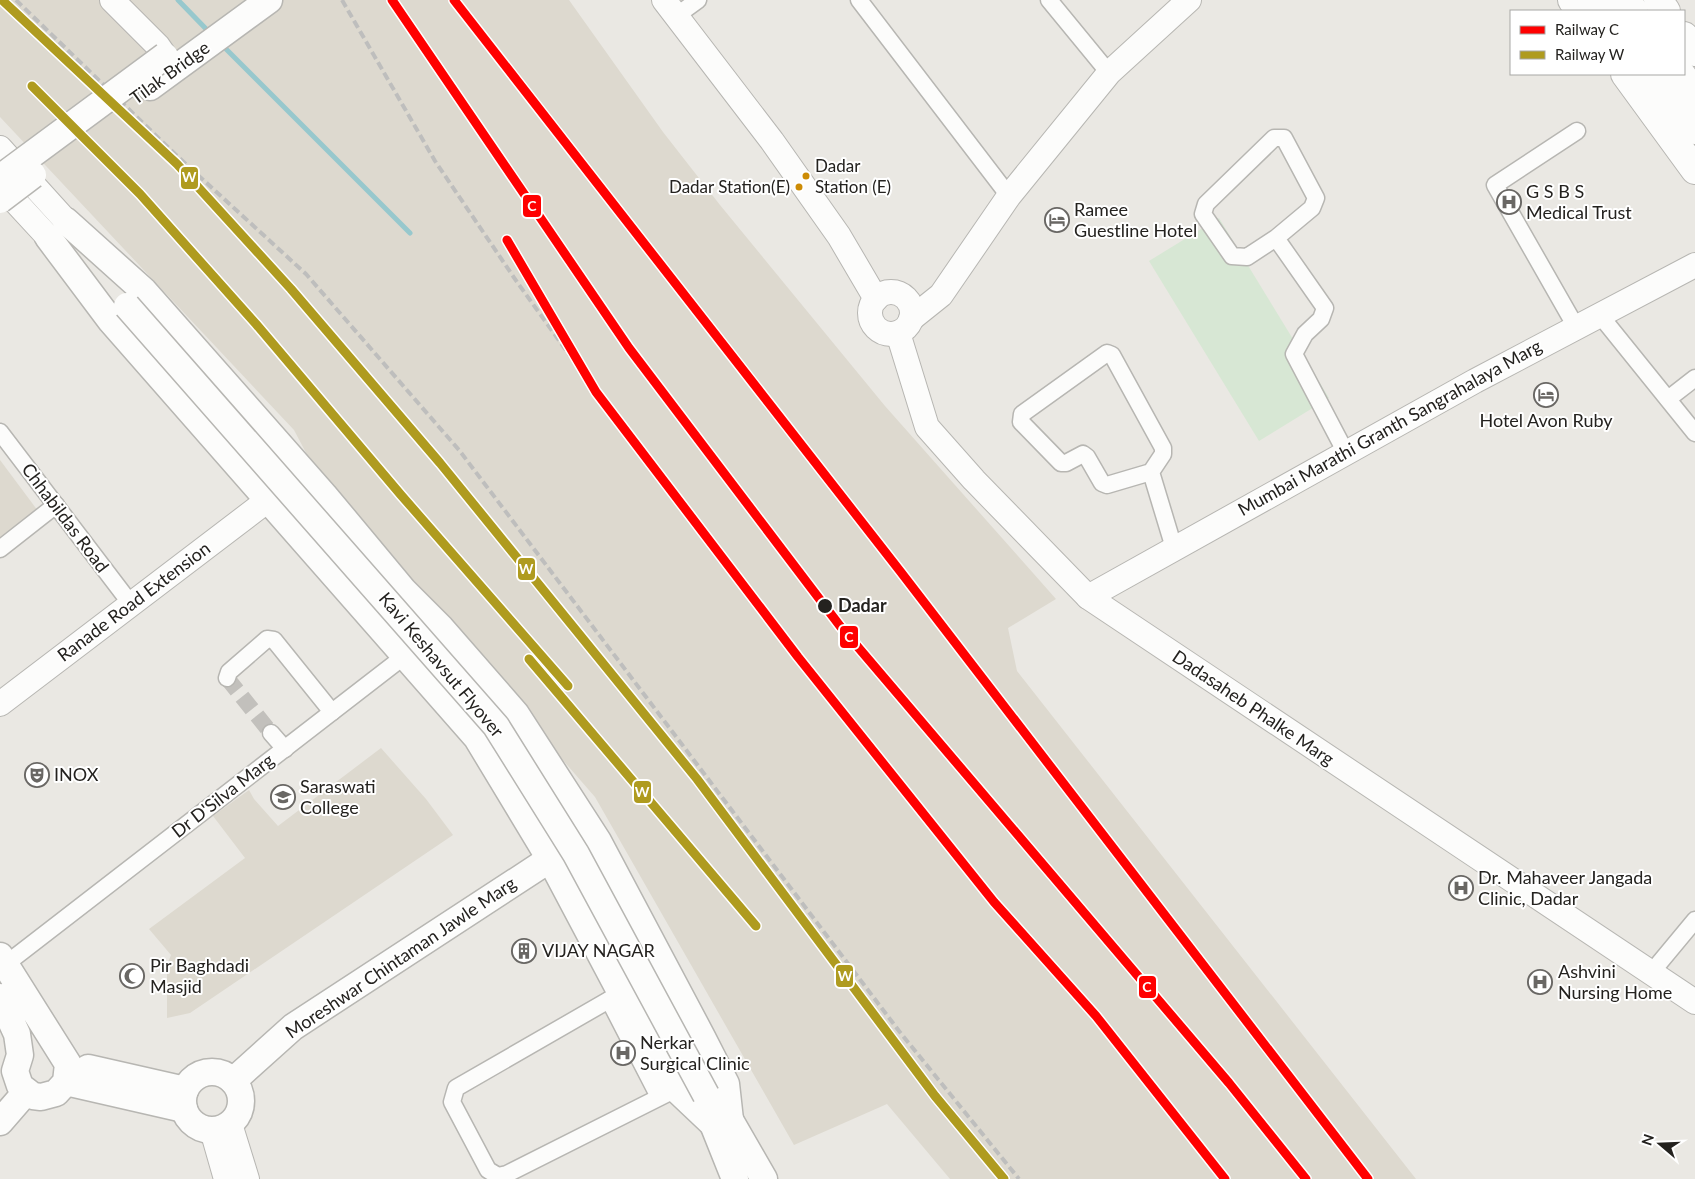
<svg xmlns="http://www.w3.org/2000/svg" width="1695" height="1179" font-family="Lato,sans-serif">
<rect width="100%" height="100%" fill="#eae8e3"/>
<!-- built -->
<g fill="#ddd9cf">
<polygon points="0,0 569,0 663,132 720,205 885,406 1056,599 1008,628 1017,671 1416,1179 950,1179 887,1104 794,1145 595,797 323,485 294,430 0,117"/>
<polygon points="0,460 38,511 0,540"/>
<polygon points="381,748 426,799 453,835 190,1013 167,1018 167,965 171,955 149,929 245,858 213,816 249,790 254,799 278,826"/>
</g>
<!-- green -->
<polygon fill="#d7e7d4" points="1219,218 1329,398 1259,441 1149,261"/>
<g fill="none" stroke-linecap="round" stroke-linejoin="round">
<!-- stream -->
<g stroke="#97c8cd" stroke-width="5">
<polyline points="178,0 210,33"/>
<polyline points="221,44 410,233"/>
</g>
<!-- street-tunnel -->
<polyline stroke="#c2c0bc" stroke-width="16" stroke-dasharray="16 8" stroke-linecap="butt" points="227,678 271,733"/>
<defs>
<g id="street">
<polyline points="859,0 1009,196"/>
<polyline points="1049,0 1109,73"/>
<polyline points="676,16 698,0"/>
<polyline points="1276,238 1247,257 1232,256 1203,214 1206,204 1274,138 1284,138 1316,198 1312,208 1276,238 1325,308 1321,319 1305,334 1294,354 1346,453"/>
<polyline points="1599,314 1695,433"/>
<polyline points="1576,327 1495,185 1577,131"/>
<polyline points="1668,399 1695,378"/>
<polyline points="0,432 131,604"/>
<polyline points="1151,472 1107,485 1102,483 1087,457 1083,454 1066,463 1061,463 1021,422 1022,414 1107,353 1112,355 1163,448 1163,454 1151,472 1174,548"/>
<polyline points="0,549 56,505"/>
<polyline points="227,678 229,672 267,639 274,640 332,712"/>
<polyline points="271,733 285,749"/>
<polyline points="6,964 411,651"/>
<polyline points="1651,973 1695,920"/>
<polyline points="621,993 456,1088 452,1102 488,1170 498,1176 507,1174 676,1089"/>
<polyline points="609,1000 659,1097"/>
</g>
<g id="secondary">
<polyline points="112,0 158,46 174,69"/>
<polyline points="664,0 772,141 839,236 876,299"/>
<polyline points="0,148 66,221"/>
<polyline points="0,185 48,237"/>
<circle cx="891" cy="313" r="21"/>
<polyline points="911,319 941,295 1009,196 1109,73 1189,0"/>
<polyline points="898,333 927,427 974,480 1088,597 1695,1002"/>
<polyline points="1088,597 1475,381 1695,265"/>
<polyline points="0,704 268,500"/>
<polyline points="230,1124 247,1179"/>
<polyline points="212,1130 226,1179"/>
</g>
<g id="primary">
<polyline points="150,87 269,0"/>
<polyline points="66,221 144,291 324,495 404,591 441,628 516,714 598,841 702,1037 726,1084 730,1120"/>
<polyline points="48,237 111,321 477,738 550,859 657,1061 676,1089 713,1124"/>
<polyline points="0,956 68,1064 66,1082 56,1093 41,1097 33,1096 20,1086 15,1071 20,1055 17,1034 0,997"/>
<polyline points="88,1068 185,1090"/>
<circle cx="212" cy="1101" r="29"/>
<polyline points="233,1081 293,1027 550,859 566,853"/>
<polyline points="66,1082 184,1109"/>
<polyline points="709,1107 713,1124 735,1179"/>
<polyline points="718,1108 730,1120 764,1179"/>
<polyline points="0,1122 26,1092"/>
</g>
<g id="highway">
<polyline points="1572,0 1580,11"/>
<polyline points="1599,0 1607,11"/>
<polyline points="1626,0 1634,11"/>
<polyline points="1658,0 1666,11"/>
<polyline points="1684,36 1695,52"/>
<polyline points="1625,74 1695,170"/>
<polyline points="1654,74 1695,130"/>
<polyline points="1681,74 1695,93"/>
</g>
</defs>
<!-- street casing -->
<use href="#street" stroke="#b7b6b2" stroke-width="19"/>
<!-- secondary casing -->
<use href="#secondary" stroke="#b7b6b2" stroke-width="26"/>
<!-- primary casing -->
<use href="#primary" stroke="#b7b6b2" stroke-width="29"/>
<!-- highway casing -->
<use href="#highway" stroke="#b7b6b2" stroke-width="30"/>
<!-- street -->
<use href="#street" stroke="#fcfcfb" stroke-width="16"/>
<!-- secondary -->
<use href="#secondary" stroke="#fcfcfb" stroke-width="24"/>
<!-- primary -->
<use href="#primary" stroke="#fcfcfb" stroke-width="26"/>
<!-- highway -->
<use href="#highway" stroke="#fcfcfb" stroke-width="28"/>
<!-- rail -->
<g stroke="#bebebd" stroke-width="4" stroke-dasharray="8 4" stroke-linecap="butt">
<polyline points="16,0 175,154 306,274 459,450 899,1031 1019,1179"/>
<polyline points="342,0 435,161 517,282 596,392"/>
</g>
<defs>
<g id="primary-bridge">
<polyline points="0,178 165,56"/>
<polyline points="0,200 33,175"/>
<polyline points="127,306 496,726 576,854 706,1095"/>
</g>
</defs>
<!-- primary-bridge casing -->
<use href="#primary-bridge" stroke="#b7b6b2" stroke-width="29" stroke-linecap="butt"/>
<!-- primary-bridge -->
<use href="#primary-bridge" stroke="#fcfcfb" stroke-width="26"/>
<defs>
<g id="rail-1">
<polyline points="392,0 629,348 840,626 1229,1083 1306,1179"/>
<polyline points="454,0 900,571 1368,1179"/>
<polyline points="507,240 596,392 798,657 994,902 1096,1016 1225,1179"/>
</g>
<g id="rail-2">
<polyline points="2,0 177,164 291,289 440,463 697,779 935,1096 1004,1179"/>
<polyline points="32,86 140,194 256,324 401,495 568,686"/>
<polyline points="529,659 756,926"/>
</g>
</defs>
<!-- rail-1 casing -->
<use href="#rail-1" stroke="#fff" stroke-width="12"/>
<!-- rail-2 casing -->
<use href="#rail-2" stroke="#fff" stroke-width="12"/>
<!-- rail-1 -->
<use href="#rail-1" stroke="#f00" stroke-width="9"/>
<!-- rail-2 -->
<use href="#rail-2" stroke="#af9b1f" stroke-width="9"/>
</g>
<!-- icons -->
<defs>
<symbol id="hospital-ring" viewBox="-11 -11 22 22"><circle r="9.5" fill="#fff" stroke="#696764" stroke-width="1.5"/><path d="M-5-5h3v3.5h4V-5h3V5h-3V1.5h-4V5h-3Z" fill="#696764"/></symbol>
<symbol id="hotel-ring" viewBox="-11 -11 22 22"><circle r="9.5" fill="#fff" stroke="#696764" stroke-width="1.5"/><path d="M-6-4.5h1.5V1H6V5H4.5V3h-9V5H-6ZM-4 0a1.8 1.8 0 1 1 3.6 0ZM.5 0V-2.5h3Q6-2.5 6 0Z" fill="#696764"/></symbol>
<symbol id="theatre-ring" viewBox="-11 -11 22 22"><circle r="9.5" fill="#fff" stroke="#696764" stroke-width="1.5"/><path d="M-5-5.5Q0-4 5-5.5V0Q5 5 0 6Q-5 5-5 0ZM-3.3-2.5H-1v1.5H-3.3ZM1-2.5H3.3v1.5H1ZM-2.8 1Q0 5.5 2.8 1Z" fill="#696764"/></symbol>
<symbol id="university-ring" viewBox="-11 -11 22 22"><circle r="9.5" fill="#fff" stroke="#696764" stroke-width="1.5"/><path d="M0-5L7-2L0 1L-7-2ZM-4 1L0 2.5L4 1V4Q0 6-4 4Z" fill="#696764"/></symbol>
<symbol id="building-ring" viewBox="-11 -11 22 22"><circle r="9.5" fill="#fff" stroke="#696764" stroke-width="1.5"/><path d="M-4-6H4V6H1V3H-1V6H-4ZM-2.5-4.3h1.7v1.8h-1.7ZM.8-4.3h1.7v1.8H.8ZM-2.5-1h1.7V.8h-1.7ZM.8-1h1.7V.8H.8Z" fill="#696764"/></symbol>
<symbol id="mosque-ring" viewBox="-11 -11 22 22"><circle r="9.5" fill="#fff" stroke="#696764" stroke-width="1.5"/><path d="M3.5-4.9A6 6 0 1 0 3.5 4.9A5 5 0 1 1 3.5-4.9Z" fill="#696764"/></symbol>
</defs>
<g fill-rule="evenodd">
<use href="#hospital-ring" x="1495" y="188" width="28" height="28"/>
<use href="#hotel-ring" x="1043" y="206" width="28" height="28"/>
<use href="#hotel-ring" x="1532" y="381" width="28" height="28"/>
<use href="#theatre-ring" x="23" y="761" width="28" height="28"/>
<use href="#university-ring" x="269" y="783" width="28" height="28"/>
<use href="#hospital-ring" x="1447" y="874" width="28" height="28"/>
<use href="#building-ring" x="510" y="937" width="28" height="28"/>
<use href="#mosque-ring" x="118" y="962" width="28" height="28"/>
<use href="#hospital-ring" x="1526" y="968" width="28" height="28"/>
<use href="#hospital-ring" x="609" y="1039" width="28" height="28"/>
</g>
<!-- markers -->
<g fill="#cd8c06" stroke="#fff" stroke-width="2">
<circle cx="806" cy="176" r="4.5"/>
<circle cx="799" cy="187" r="4.5"/>
</g>
<circle fill="#24221f" stroke="#fff" stroke-width="2" cx="825" cy="606" r="8"/>
<g text-anchor="middle" stroke-width="4" stroke-linejoin="round" paint-order="stroke">
<!-- bus labels -->
<g font-size="17" fill="#24221f" stroke="#fff" text-anchor="start">
<text x="815" y="172">Dadar<tspan x="815" dy="21">Station (E)</tspan></text>
<text x="790" y="193" text-anchor="end">Dadar Station(E)</text>
</g>
<!-- street labels -->
<g font-size="18" fill="#24221f" stroke="#fff">
<text transform="translate(170 73) rotate(-36)" y="6">Tilak Bridge</text>
<text transform="translate(1390 428) rotate(-29)" y="6">Mumbai Marathi Granth Sangrahalaya Marg</text>
<text transform="translate(65 518) rotate(53)" y="6">Chhabildas Road</text>
<text transform="translate(134 602) rotate(-37)" y="6">Ranade Road Extension</text>
<text transform="translate(441 665) rotate(50)" y="6">Kavi Keshavsut Flyover</text>
<text transform="translate(1253 708) rotate(34)" y="6">Dadasaheb Phalke Marg</text>
<text transform="translate(223 796) rotate(-38)" y="6">Dr D'Silva Marg</text>
<text transform="translate(401 958) rotate(-34)" y="6">Moreshwar Chintaman Jawle Marg</text>
</g>
<!-- poi labels -->
<g font-size="18" fill="#24221f" stroke="#fff" text-anchor="start">
<text x="1526" y="198">G S B S<tspan x="1526" dy="21">Medical Trust</tspan></text>
<text x="1074" y="216">Ramee<tspan x="1074" dy="21">Guestline Hotel</tspan></text>
<text x="1546" y="427" text-anchor="middle">Hotel Avon Ruby</text>
<text x="54" y="781">INOX</text>
<text x="300" y="793">Saraswati<tspan x="300" dy="21">College</tspan></text>
<text x="1478" y="884">Dr. Mahaveer Jangada<tspan x="1478" dy="21">Clinic, Dadar</tspan></text>
<text x="542" y="957">VIJAY NAGAR</text>
<text x="150" y="972">Pir Baghdadi<tspan x="150" dy="21">Masjid</tspan></text>
<text x="1558" y="978">Ashvini<tspan x="1558" dy="21">Nursing Home</tspan></text>
<text x="640" y="1049">Nerkar<tspan x="640" dy="21">Surgical Clinic</tspan></text>
</g>
<!-- stop labels -->
<g font-size="18" font-weight="bold" fill="#24221f" stroke="#fff" text-anchor="start">
<text x="838" y="612">Dadar</text>
</g>
</g>
<g stroke="#fff" stroke-width="2">
<rect x="180" y="166" width="19" height="24" rx="5" fill="#af9b1f"/>
<rect x="522" y="194" width="20" height="24" rx="5" fill="#f00"/>
<rect x="517" y="557" width="19" height="24" rx="5" fill="#af9b1f"/>
<rect x="839" y="625" width="20" height="24" rx="5" fill="#f00"/>
<rect x="633" y="780" width="19" height="24" rx="5" fill="#af9b1f"/>
<rect x="835" y="964" width="19" height="24" rx="5" fill="#af9b1f"/>
<rect x="1138" y="975" width="19" height="24" rx="5" fill="#f00"/>
</g>
<g font-size="14" text-anchor="middle" font-weight="bold" fill="#fff">
<text x="189" y="182">W</text>
<text x="532" y="211">C</text>
<text x="526" y="574">W</text>
<text x="849" y="642">C</text>
<text x="642" y="797">W</text>
<text x="845" y="981">W</text>
<text x="1147" y="992">C</text>
</g>
<!-- legend -->
<rect x="1510" y="10" width="175" height="65" fill="#ffffff" stroke="#a7a7a5"/>
<rect x="1520" y="26" width="25" height="8" fill="#ff0000" stroke="#a7a7a5"/>
<text x="1555" y="35" font-size="15" fill="#24221f">Railway C</text>
<rect x="1520" y="51" width="25" height="8" fill="#af9b1f" stroke="#a7a7a5"/>
<text x="1555" y="60" font-size="15" fill="#24221f">Railway W</text>
<!-- north arrow -->
<g transform="translate(1660 1144) rotate(289)" stroke="#ffffff" stroke-width="4" paint-order="stroke">
<path d="M0-4L9 19L0 12L-9 19Z" fill="#24221f"/>
<text y="-8" font-size="14" font-weight="bold" text-anchor="middle" fill="#24221f">N</text>
</g>
</svg>
